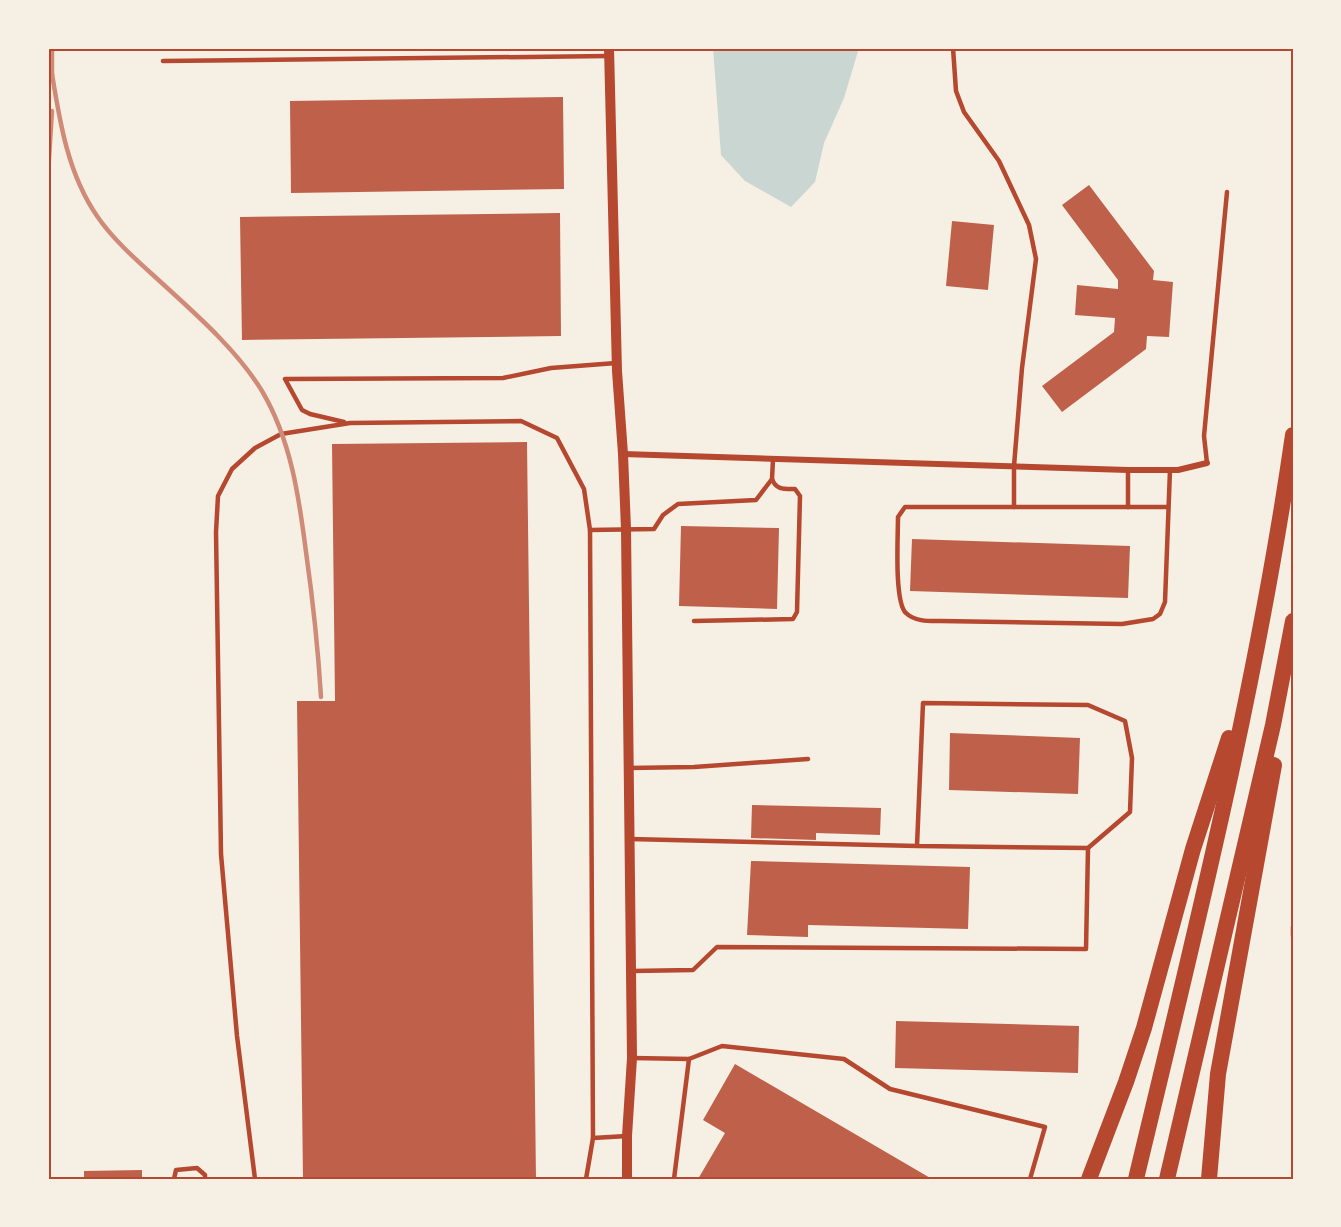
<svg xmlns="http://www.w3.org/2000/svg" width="1341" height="1227" font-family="'Titillium Web',sans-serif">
<rect width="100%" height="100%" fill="#f6efe4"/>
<!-- water -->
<polygon fill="#c9d6d2" points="713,48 859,48 844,98 824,143 815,182 791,207 745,181 721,155"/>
<!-- building -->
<g fill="#bf614a">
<polygon points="563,97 564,189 291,193 290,101"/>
<polygon points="1089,185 1154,271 1153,280 1173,282 1169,337 1147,336 1146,349 1062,412 1042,386 1114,332 1115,318 1075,315 1077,285 1118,289 1118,280 1062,205"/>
<polygon points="560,213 561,336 242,340 240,217"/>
<polygon points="952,221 994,225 988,290 946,286"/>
<polygon points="527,442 536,1179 303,1179 297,701 335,701 332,444"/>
<polygon points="681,526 779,528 777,609 679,606"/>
<polygon points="912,539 1130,546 1128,598 910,591"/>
<polygon points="950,733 1080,738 1078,794 949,790"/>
<polygon points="752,805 881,808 880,835 816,833 816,840 751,838"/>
<polygon points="751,861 970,867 968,929 808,925 808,937 747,935"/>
<polygon points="896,1021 1079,1026 1078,1073 895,1068"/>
<polygon points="735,1064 932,1179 698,1179 725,1133 703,1120"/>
<polygon points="142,1170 142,1179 84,1179 84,1171"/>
</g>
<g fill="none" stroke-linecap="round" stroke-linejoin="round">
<!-- service -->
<g stroke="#b5482f" stroke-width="4.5">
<path d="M953 48 956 91 964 112 999 161 1029 225 1036 259 1022 368 1014 466V507H905L898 517C898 536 894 602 906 613 915 622 930 621 941 621L1122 624 1153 619 1160 614 1165 602 1170 470"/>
<polyline points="163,61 609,56"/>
<polyline points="344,422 310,414 302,410 285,379 503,378 551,368 616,363"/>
<polyline points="1207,463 1204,436 1227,192"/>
<polyline points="1014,507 1168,507"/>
<polyline points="1128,507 1128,470"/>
<path d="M694 621 793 619 797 612 800 496 795 489C784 489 776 490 772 479"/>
<polyline points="628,768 694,767 808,759"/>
<polyline points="630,839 917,846 1088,848 1130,812 1132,758 1125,721 1088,705 923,703 917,846"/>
<polyline points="1293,927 1293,936"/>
<polyline points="632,971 693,970 717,947 1086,949 1088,848"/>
<polyline points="632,1058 689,1059 722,1046 844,1059 890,1089 1045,1127 1030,1179"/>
<polyline points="593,1138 590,530 654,529 663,515 678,504 756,500 772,479 773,459"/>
<polyline points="174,1179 176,1170 197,1168 205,1175 205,1179"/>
<polyline points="255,1179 237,1036 221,854 216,532 218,496 232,469 255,448 281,434 350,423 521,421 557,438 584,489 590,530"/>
<polyline points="586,1179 593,1138 627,1136"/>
<polyline points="674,1179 689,1059"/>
</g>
<!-- minor -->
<polyline stroke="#b5482f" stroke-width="6" points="623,454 1128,470 1178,470 1207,463"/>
<!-- tertiary -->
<polyline stroke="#b5482f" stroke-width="10" points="609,48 617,371 623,454 626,529 632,1058 627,1136 627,1179"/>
<!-- motorway -->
<g stroke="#b5482f" stroke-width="16">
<polyline points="1089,1179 1126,1082 1144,1028 1193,849 1229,738"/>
<path d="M1136 1179C1195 932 1257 686 1293 435"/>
<polyline points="1167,1179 1273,725 1293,621"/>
<polyline points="1209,1179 1218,1074 1274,765"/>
</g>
<!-- rail -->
<g stroke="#cf8b77" stroke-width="4.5">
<polyline points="52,48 52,81"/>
<path d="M52 74C60 123 68 174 97 216 112 238 133 257 153 275 190 309 236 348 262 391 291 440 299 497 306 552 313 601 318 648 321 697"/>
<polyline points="48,174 52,111"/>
</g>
</g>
<!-- border -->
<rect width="1341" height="1227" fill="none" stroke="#f6efe4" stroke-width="99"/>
<rect x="50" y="50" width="1242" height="1128" fill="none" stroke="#b5482f" stroke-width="2"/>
</svg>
